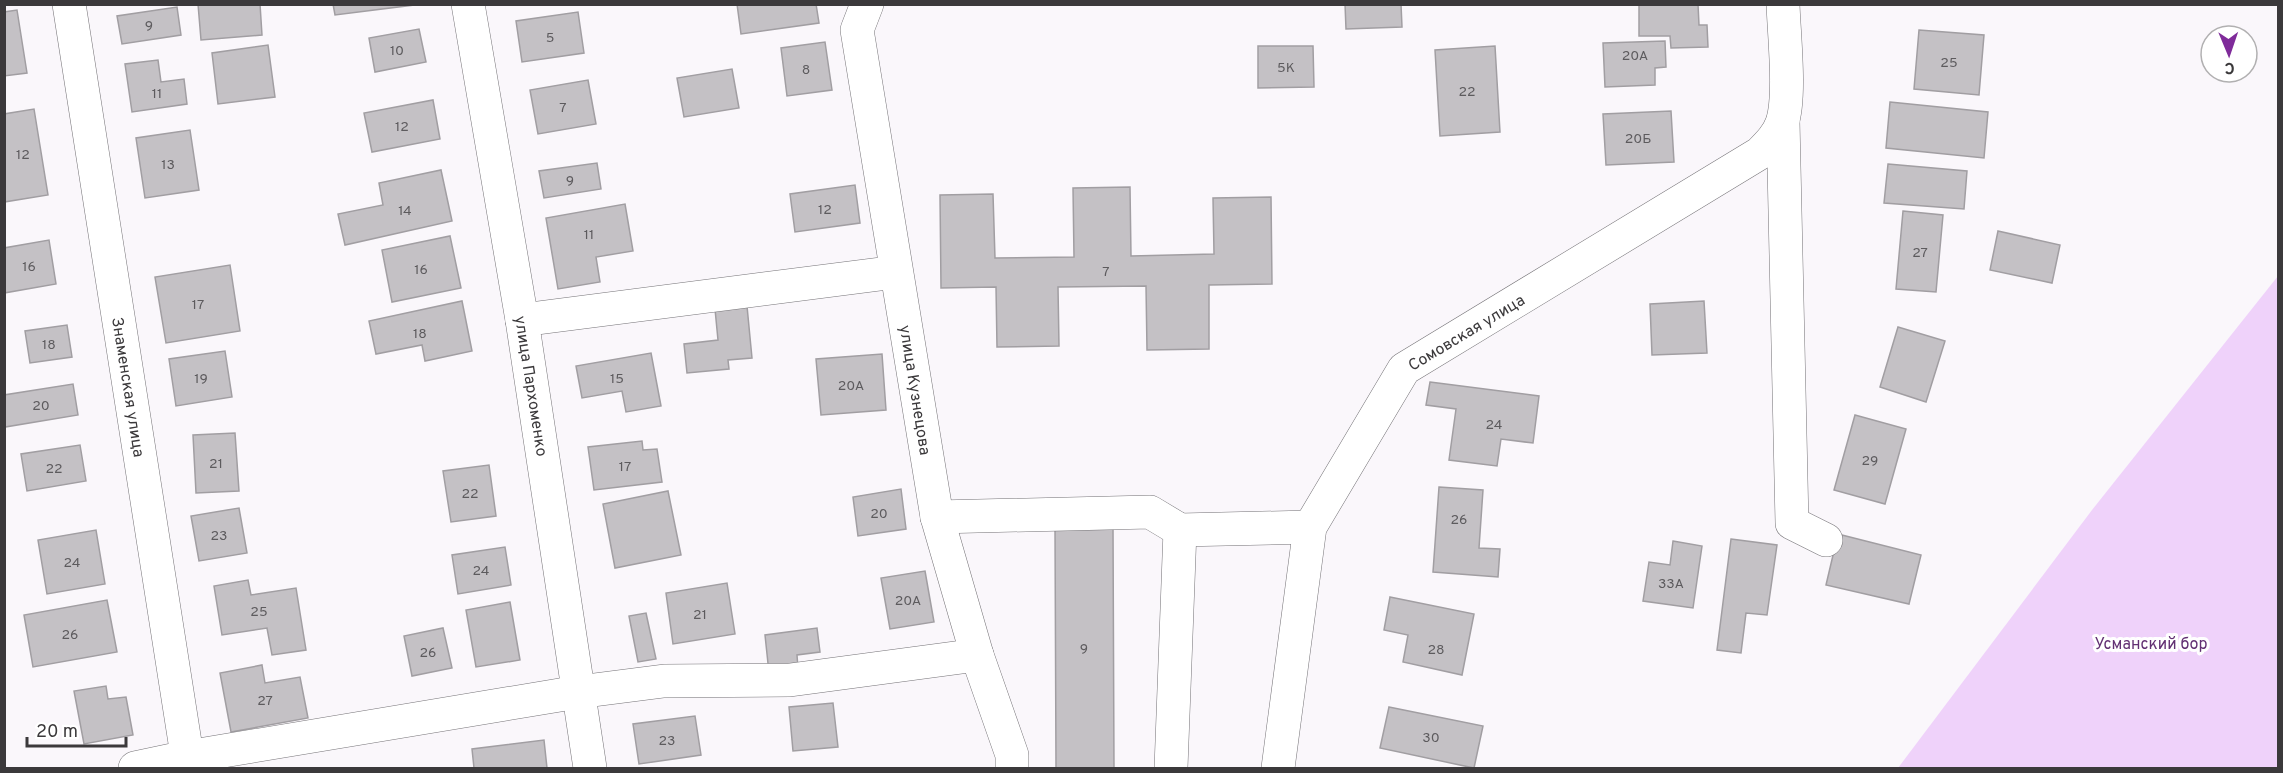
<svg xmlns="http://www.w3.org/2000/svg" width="2283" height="773" font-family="Overpass,sans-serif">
<rect width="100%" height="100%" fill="#faf7fb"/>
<!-- green -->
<polygon fill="#efd2fa" points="2278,276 2278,768 1898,768 2092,510"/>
<!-- building -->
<g fill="#c4c1c5" stroke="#a19ea2" stroke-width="1.5">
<polygon points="198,4 260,4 262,35 201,40"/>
<polygon points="333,4 414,4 414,5 335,15"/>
<polygon points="737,4 816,4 819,23 741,34"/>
<polygon points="1345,4 1401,4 1402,27 1346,29"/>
<polygon points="1639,4 1698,4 1699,25 1707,25 1708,47 1671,48 1670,36 1639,36"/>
<polygon points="177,7 181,35 122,44 117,16"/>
<polygon points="17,10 27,73 4,76 4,12"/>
<polygon points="578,12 584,53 522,62 516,21"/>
<polygon points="419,29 426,62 375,72 369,38"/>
<polygon points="1919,30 1984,35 1979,95 1914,89"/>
<polygon points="1665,41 1666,67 1655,68 1655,85 1605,87 1603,43"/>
<polygon points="825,42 832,90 787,96 781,48"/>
<polygon points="268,45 275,97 218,104 212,53"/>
<polygon points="1258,46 1313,46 1314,87 1258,88"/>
<polygon points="1495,46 1500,132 1440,136 1435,50"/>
<polygon points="158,60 161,82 184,79 187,104 132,112 125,64"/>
<polygon points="732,69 739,108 684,117 677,78"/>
<polygon points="588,80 596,124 538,134 530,90"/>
<polygon points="433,100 440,139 372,152 364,113"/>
<polygon points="1890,102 1988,112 1984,158 1886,148"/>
<polygon points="34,109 48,195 4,202 4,114"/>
<polygon points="1671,111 1674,162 1606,165 1603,114"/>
<polygon points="190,130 199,190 145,198 136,138"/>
<polygon points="597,163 601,189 544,198 539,171"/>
<polygon points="1888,164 1967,171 1964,209 1884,203"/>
<polygon points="441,170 452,221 345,245 338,214 383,205 379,183"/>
<polygon points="855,185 860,223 795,232 790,194"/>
<polygon points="1130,187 1131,256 1214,254 1213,198 1271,197 1272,284 1209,285 1209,349 1147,350 1146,286 1058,287 1059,346 997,347 996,287 941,288 940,195 993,194 995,258 1074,257 1073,188"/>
<polygon points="625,204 633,251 596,257 600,282 558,289 546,218"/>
<polygon points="1903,211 1943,215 1936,292 1896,289"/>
<polygon points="1998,231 2060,245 2052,283 1990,270"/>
<polygon points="450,236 461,288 392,302 382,250"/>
<polygon points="49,240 56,284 4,293 4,248"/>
<polygon points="230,265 240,331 166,343 155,277"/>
<polygon points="462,301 472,351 425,361 422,345 376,354 369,321"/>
<polygon points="1704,301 1707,353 1652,355 1650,304"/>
<polygon points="747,306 752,358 728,360 729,369 687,373 684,344 718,340 715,309"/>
<polygon points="67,325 72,357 30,363 25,331"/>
<polygon points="1898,327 1945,341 1926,402 1880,387"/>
<polygon points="225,351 232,397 176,406 169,359"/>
<polygon points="651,353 661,406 626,412 622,391 582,398 576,366"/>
<polygon points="882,354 886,410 821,415 816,359"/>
<polygon points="1430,382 1539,396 1533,443 1501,439 1497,466 1449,460 1456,409 1426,405"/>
<polygon points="73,384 78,415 5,427 4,395"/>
<polygon points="1855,415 1906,429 1885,504 1834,490"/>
<polygon points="235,433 239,491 196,493 193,435"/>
<polygon points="642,441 643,450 657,449 662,482 594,490 588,447"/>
<polygon points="80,445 86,481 27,491 21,454"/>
<polygon points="489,465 496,516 451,522 443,471"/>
<polygon points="1439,487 1483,490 1479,548 1500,549 1498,577 1433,572"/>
<polygon points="901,489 906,529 858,536 853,497"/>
<polygon points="668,491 681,555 615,568 603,504"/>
<polygon points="239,508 247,553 199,561 191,516"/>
<polygon points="1113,527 1114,768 1056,768 1055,528"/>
<polygon points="96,530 105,584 47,594 38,540"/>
<polygon points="1838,534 1921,555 1909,604 1826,585"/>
<polygon points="1731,539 1777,545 1767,615 1746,613 1741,653 1717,650"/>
<polygon points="1673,541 1702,546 1693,608 1643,601 1649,562 1670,565"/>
<polygon points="505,547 511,585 458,594 452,555"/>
<polygon points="925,571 934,622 890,629 881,578"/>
<polygon points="248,580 251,595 296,588 306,650 272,655 267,628 222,635 214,586"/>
<polygon points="727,583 735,634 673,644 666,593"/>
<polygon points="1390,597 1474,614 1462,675 1403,662 1408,635 1384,630"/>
<polygon points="107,600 117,652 33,667 24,615"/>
<polygon points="510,602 520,660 476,667 466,610"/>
<polygon points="646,613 656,659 638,662 629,616"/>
<polygon points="443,628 452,668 412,676 404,636"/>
<polygon points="817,628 820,652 797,655 798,669 769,673 765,635"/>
<polygon points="262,665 265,683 300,677 308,718 231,732 220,673"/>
<polygon points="106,686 108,699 126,697 133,735 84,744 74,691"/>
<polygon points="833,703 838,747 793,751 789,707"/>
<polygon points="1389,707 1483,726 1474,768 1380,748"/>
<polygon points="695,716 701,755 639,764 633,724"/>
<polygon points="544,740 547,768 474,768 472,749"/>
</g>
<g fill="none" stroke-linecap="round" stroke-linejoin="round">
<defs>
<g id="minor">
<polyline points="69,4 189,768"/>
<polyline points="468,4 522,320 590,768"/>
<polyline points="867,4 857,30 937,517 977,655 1012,755 1012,768"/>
<polyline points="1783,121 1792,523 1826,540"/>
<polyline points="522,320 896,272"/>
<polyline points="937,517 1150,512 1180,530 1310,527"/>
<polyline points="135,768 187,757 578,692 664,681 790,680 977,655"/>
<polyline points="1171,768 1180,530"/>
<path d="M1278 768 1310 527 1404 369 1760 153C1769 144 1778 135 1782 123 1791 97 1784 34 1783 4"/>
</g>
</defs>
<!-- minor casing -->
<use href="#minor" stroke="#757377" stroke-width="34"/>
<!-- minor -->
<use href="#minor" stroke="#fff" stroke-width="33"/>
</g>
<g text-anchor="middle" stroke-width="6" stroke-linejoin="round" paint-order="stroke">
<!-- number labels -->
<g font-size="14" fill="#5d5b5e">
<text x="149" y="30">9</text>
<text x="550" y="42">5</text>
<text x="397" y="55">10</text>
<text x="1635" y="60">20А</text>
<text x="1949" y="67">25</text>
<text x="1286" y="72">5К</text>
<text x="806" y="74">8</text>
<text x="1467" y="96">22</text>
<text x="157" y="98">11</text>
<text x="563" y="112">7</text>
<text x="402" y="131">12</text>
<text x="1638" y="143">20Б</text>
<text x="23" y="159">12</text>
<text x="168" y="169">13</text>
<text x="570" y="185">9</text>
<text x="825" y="214">12</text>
<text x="405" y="215">14</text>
<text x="589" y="239">11</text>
<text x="1920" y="257">27</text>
<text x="29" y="271">16</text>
<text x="421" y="274">16</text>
<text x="1106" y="276">7</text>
<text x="198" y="309">17</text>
<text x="420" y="338">18</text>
<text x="49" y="349">18</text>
<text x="201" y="383">19</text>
<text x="617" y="383">15</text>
<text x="851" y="390">20А</text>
<text x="41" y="410">20</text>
<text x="1494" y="429">24</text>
<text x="1870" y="465">29</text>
<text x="216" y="468">21</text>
<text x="625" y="471">17</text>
<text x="54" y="473">22</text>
<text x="470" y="498">22</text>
<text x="879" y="518">20</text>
<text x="1459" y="524">26</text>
<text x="219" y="540">23</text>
<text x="72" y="567">24</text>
<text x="481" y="575">24</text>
<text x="1671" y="588">33А</text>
<text x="908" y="605">20А</text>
<text x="259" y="616">25</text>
<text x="700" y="619">21</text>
<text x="70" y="639">26</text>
<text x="1084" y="653">9</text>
<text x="1436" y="654">28</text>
<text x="428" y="657">26</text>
<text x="265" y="705">27</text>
<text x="1431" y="742">30</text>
<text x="667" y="745">23</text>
</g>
<!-- street labels -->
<g font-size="16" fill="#3b393b" stroke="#fff">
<text transform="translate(1466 332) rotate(-31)" y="6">Сомовская улица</text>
<text transform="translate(532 386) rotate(81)" y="6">улица Пархоменко</text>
<text transform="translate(129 387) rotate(81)" y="6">Знаменская улица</text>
<text transform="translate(916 390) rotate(81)" y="6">улица Кузнецова</text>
</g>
<!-- park labels -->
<g font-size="16" fill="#623073" stroke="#fff">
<text x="2151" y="649">Усманский бор</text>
</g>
</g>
<!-- border -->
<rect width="2283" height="773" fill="none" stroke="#3b393b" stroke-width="12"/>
<!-- north arrow -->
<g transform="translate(2229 54) rotate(178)"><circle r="28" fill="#ffffff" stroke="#b1b0b1" stroke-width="1.5"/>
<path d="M0-4.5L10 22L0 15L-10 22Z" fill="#7f2b9a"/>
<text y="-9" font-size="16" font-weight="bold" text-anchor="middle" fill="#3b393b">С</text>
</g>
<!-- scale -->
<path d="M27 737v9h99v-9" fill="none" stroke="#3b393b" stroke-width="3"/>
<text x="36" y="737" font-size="18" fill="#3b393b" stroke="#ffffff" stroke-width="4.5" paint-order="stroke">20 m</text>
</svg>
